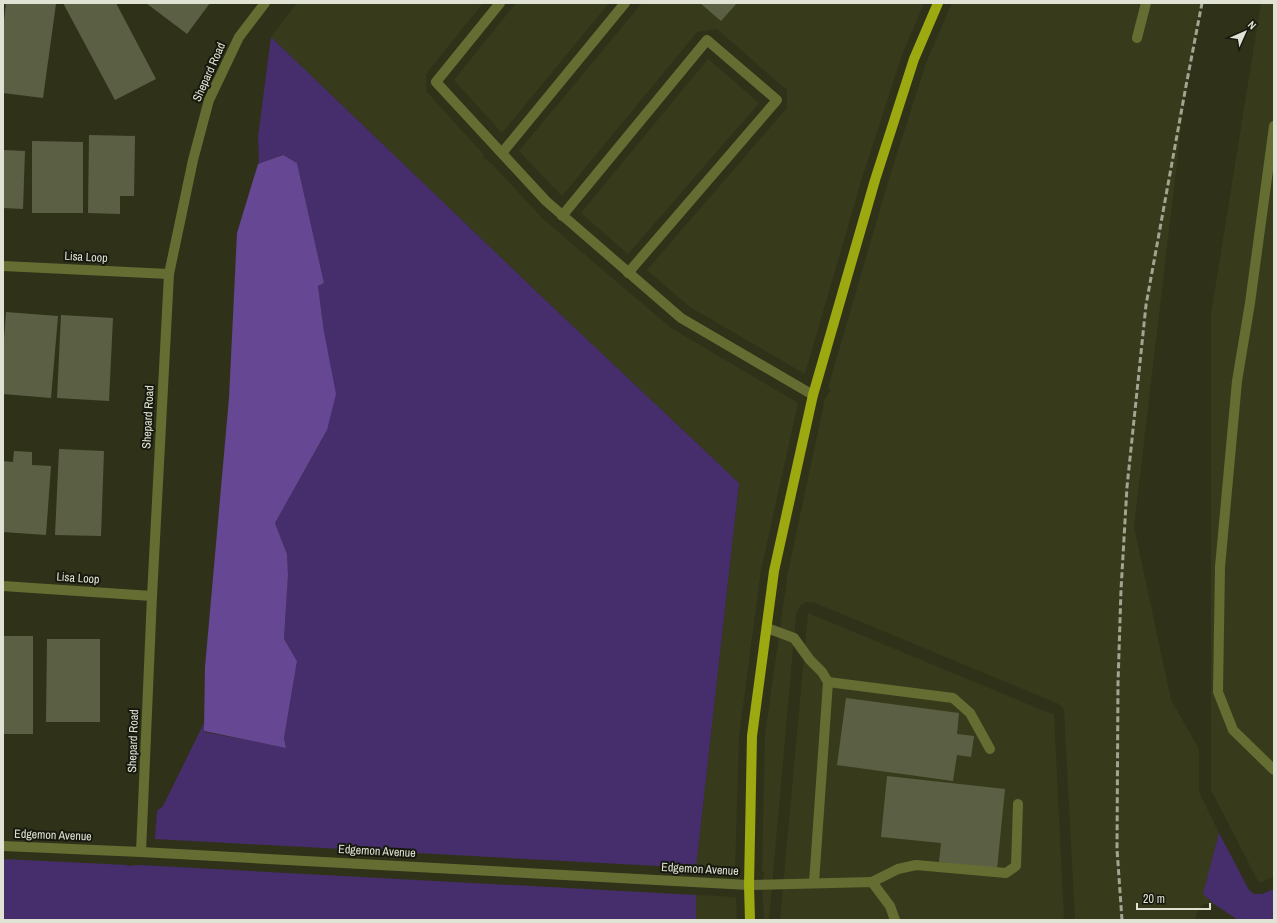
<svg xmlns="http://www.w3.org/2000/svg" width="1277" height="923" font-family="'Archivo Narrow',sans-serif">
<rect width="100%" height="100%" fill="#2f3219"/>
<!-- built -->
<g fill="#373b1b">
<polygon points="297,3 483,3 426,74 426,91 484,155 483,157 492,164 543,219 671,328 798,403 761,570 739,736 735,871 696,868 739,483 539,294 271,37"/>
<polygon points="516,3 609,3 502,133 454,80"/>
<polygon points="642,3 879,3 880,4 881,3 924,3 902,55 862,178 805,374 690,307 647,270 787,108 787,90 717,29 697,32 562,196 519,151"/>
<polygon points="952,3 1201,3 1183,111 1134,527 1171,700 1199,749 1199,792 1219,833 1204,894 1214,904 1205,904 1201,907 1197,913 1195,920 1075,920 1064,709 1059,704 813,602 806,602 800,606 796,614 769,920 764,920 762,884 764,872 762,872 765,735 788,572 825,399 831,390 828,388 888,182 926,63"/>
<polygon points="1261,3 1274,3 1274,877 1259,883 1211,790 1211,314"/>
<polygon points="708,59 759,103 628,254 581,213"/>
<polygon points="808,613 1054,715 1064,920 780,920"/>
<polygon points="696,895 736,897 737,920 696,920"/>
</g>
<!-- green -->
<g fill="#462d6c">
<polygon points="271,37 539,294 739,483 696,868 155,839 157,811 163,806 204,723 204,732 286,747 284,738 297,661 284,639 288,575 287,554 275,523 327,430 324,332 318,286 324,283 297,163 282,155 259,164 258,137"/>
<polygon points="1219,833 1249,890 1254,894 1262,894 1274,889 1274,920 1238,920 1214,904 1203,894"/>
<polygon points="3,859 127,865 128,866 140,865 696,895 696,920 3,920"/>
</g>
<!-- water -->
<polygon fill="#654794" points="283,155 297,163 324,283 318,286 324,332 336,394 327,430 275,523 287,554 288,575 284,639 297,661 284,738 286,748 204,731 205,667 229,398 237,233 258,164"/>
<!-- building -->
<g fill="#5b6045">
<polygon points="6,3 56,4 43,98 3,93 3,29"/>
<polygon points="63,3 116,3 156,79 115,100"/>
<polygon points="146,3 210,3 187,34"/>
<polygon points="700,3 737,3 721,21"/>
<polygon points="89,135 135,136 134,196 120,196 120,214 88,213"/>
<polygon points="32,141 83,142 83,213 32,213"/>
<polygon points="3,150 25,151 23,209 3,208"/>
<polygon points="6,312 58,316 51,398 3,394 3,352"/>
<polygon points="61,315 113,318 109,401 57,398"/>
<polygon points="59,449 104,451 101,536 55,535"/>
<polygon points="14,451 32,452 32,465 51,466 46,535 3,532 3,461 13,462"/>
<rect x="3" y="636" width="30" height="98"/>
<polygon points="47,639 100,639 100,722 46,722"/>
<polygon points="846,698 959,713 957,734 974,736 971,757 957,755 953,781 837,765"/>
<polygon points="887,776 1005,789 997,869 939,862 941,843 881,837"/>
</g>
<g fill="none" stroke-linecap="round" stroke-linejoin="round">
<!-- minor -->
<g stroke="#666d32" stroke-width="10">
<polyline points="500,3 436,82 546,201 681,318 813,395"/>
<polyline points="1137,38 1146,3"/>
<polyline points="1274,126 1250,303 1237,381 1220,567 1218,692 1233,730 1274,770"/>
<polyline points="502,153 625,3"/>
<polyline points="562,216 707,40 777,100 628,273"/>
<polyline points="3,266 169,274"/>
<polyline points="3,586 152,596"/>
<polyline points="767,628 794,638 810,660 822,672 828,682 814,883"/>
<polyline points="828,682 953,698 970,713 990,749"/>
<polyline points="3,846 141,852 749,885 872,882 890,906 895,920"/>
<polyline points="141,852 152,596 169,274 193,160 209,100 239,37 265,3"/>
<polyline points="872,882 898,869 916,865 1006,873 1016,866 1018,804"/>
</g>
<!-- major -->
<polyline stroke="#9ca910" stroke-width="10" points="750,920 749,885 752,736 774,571 813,395 875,180 914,59 938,3"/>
<!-- rail -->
<polyline stroke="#a2a592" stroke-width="3" stroke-dasharray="6 3" stroke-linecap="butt" points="1122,920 1117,849 1118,683 1121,590 1127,487 1146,305 1186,86 1202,3"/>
</g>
<g text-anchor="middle" stroke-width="4" stroke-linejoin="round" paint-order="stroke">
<!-- street labels -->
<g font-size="12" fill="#e0e3d4" stroke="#17190e">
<text transform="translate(209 72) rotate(-66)" y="4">Shepard Road</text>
<text transform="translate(86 257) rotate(3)" y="4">Lisa Loop</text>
<text transform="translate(148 417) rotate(-87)" y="4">Shepard Road</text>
<text transform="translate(78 578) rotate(4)" y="4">Lisa Loop</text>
<text transform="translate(133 741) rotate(-88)" y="4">Shepard Road</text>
<text transform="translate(53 835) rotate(2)" y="4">Edgemon Avenue</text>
<text transform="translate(377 851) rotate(3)" y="4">Edgemon Avenue</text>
<text transform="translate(700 869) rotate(3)" y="4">Edgemon Avenue</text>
</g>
</g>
<!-- border -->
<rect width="1277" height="923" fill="none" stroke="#e0e3d4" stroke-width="8"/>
<!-- north arrow -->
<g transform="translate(1245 32) rotate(45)" stroke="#17190e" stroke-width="3" paint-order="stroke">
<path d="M0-3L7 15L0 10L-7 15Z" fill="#e0e3d4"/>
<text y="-6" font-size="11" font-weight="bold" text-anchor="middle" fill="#e0e3d4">N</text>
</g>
<!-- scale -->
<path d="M1137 903v6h73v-6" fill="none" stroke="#e0e3d4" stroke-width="2"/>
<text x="1143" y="903" font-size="12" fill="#e0e3d4" stroke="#17190e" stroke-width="3" paint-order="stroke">20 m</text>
</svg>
